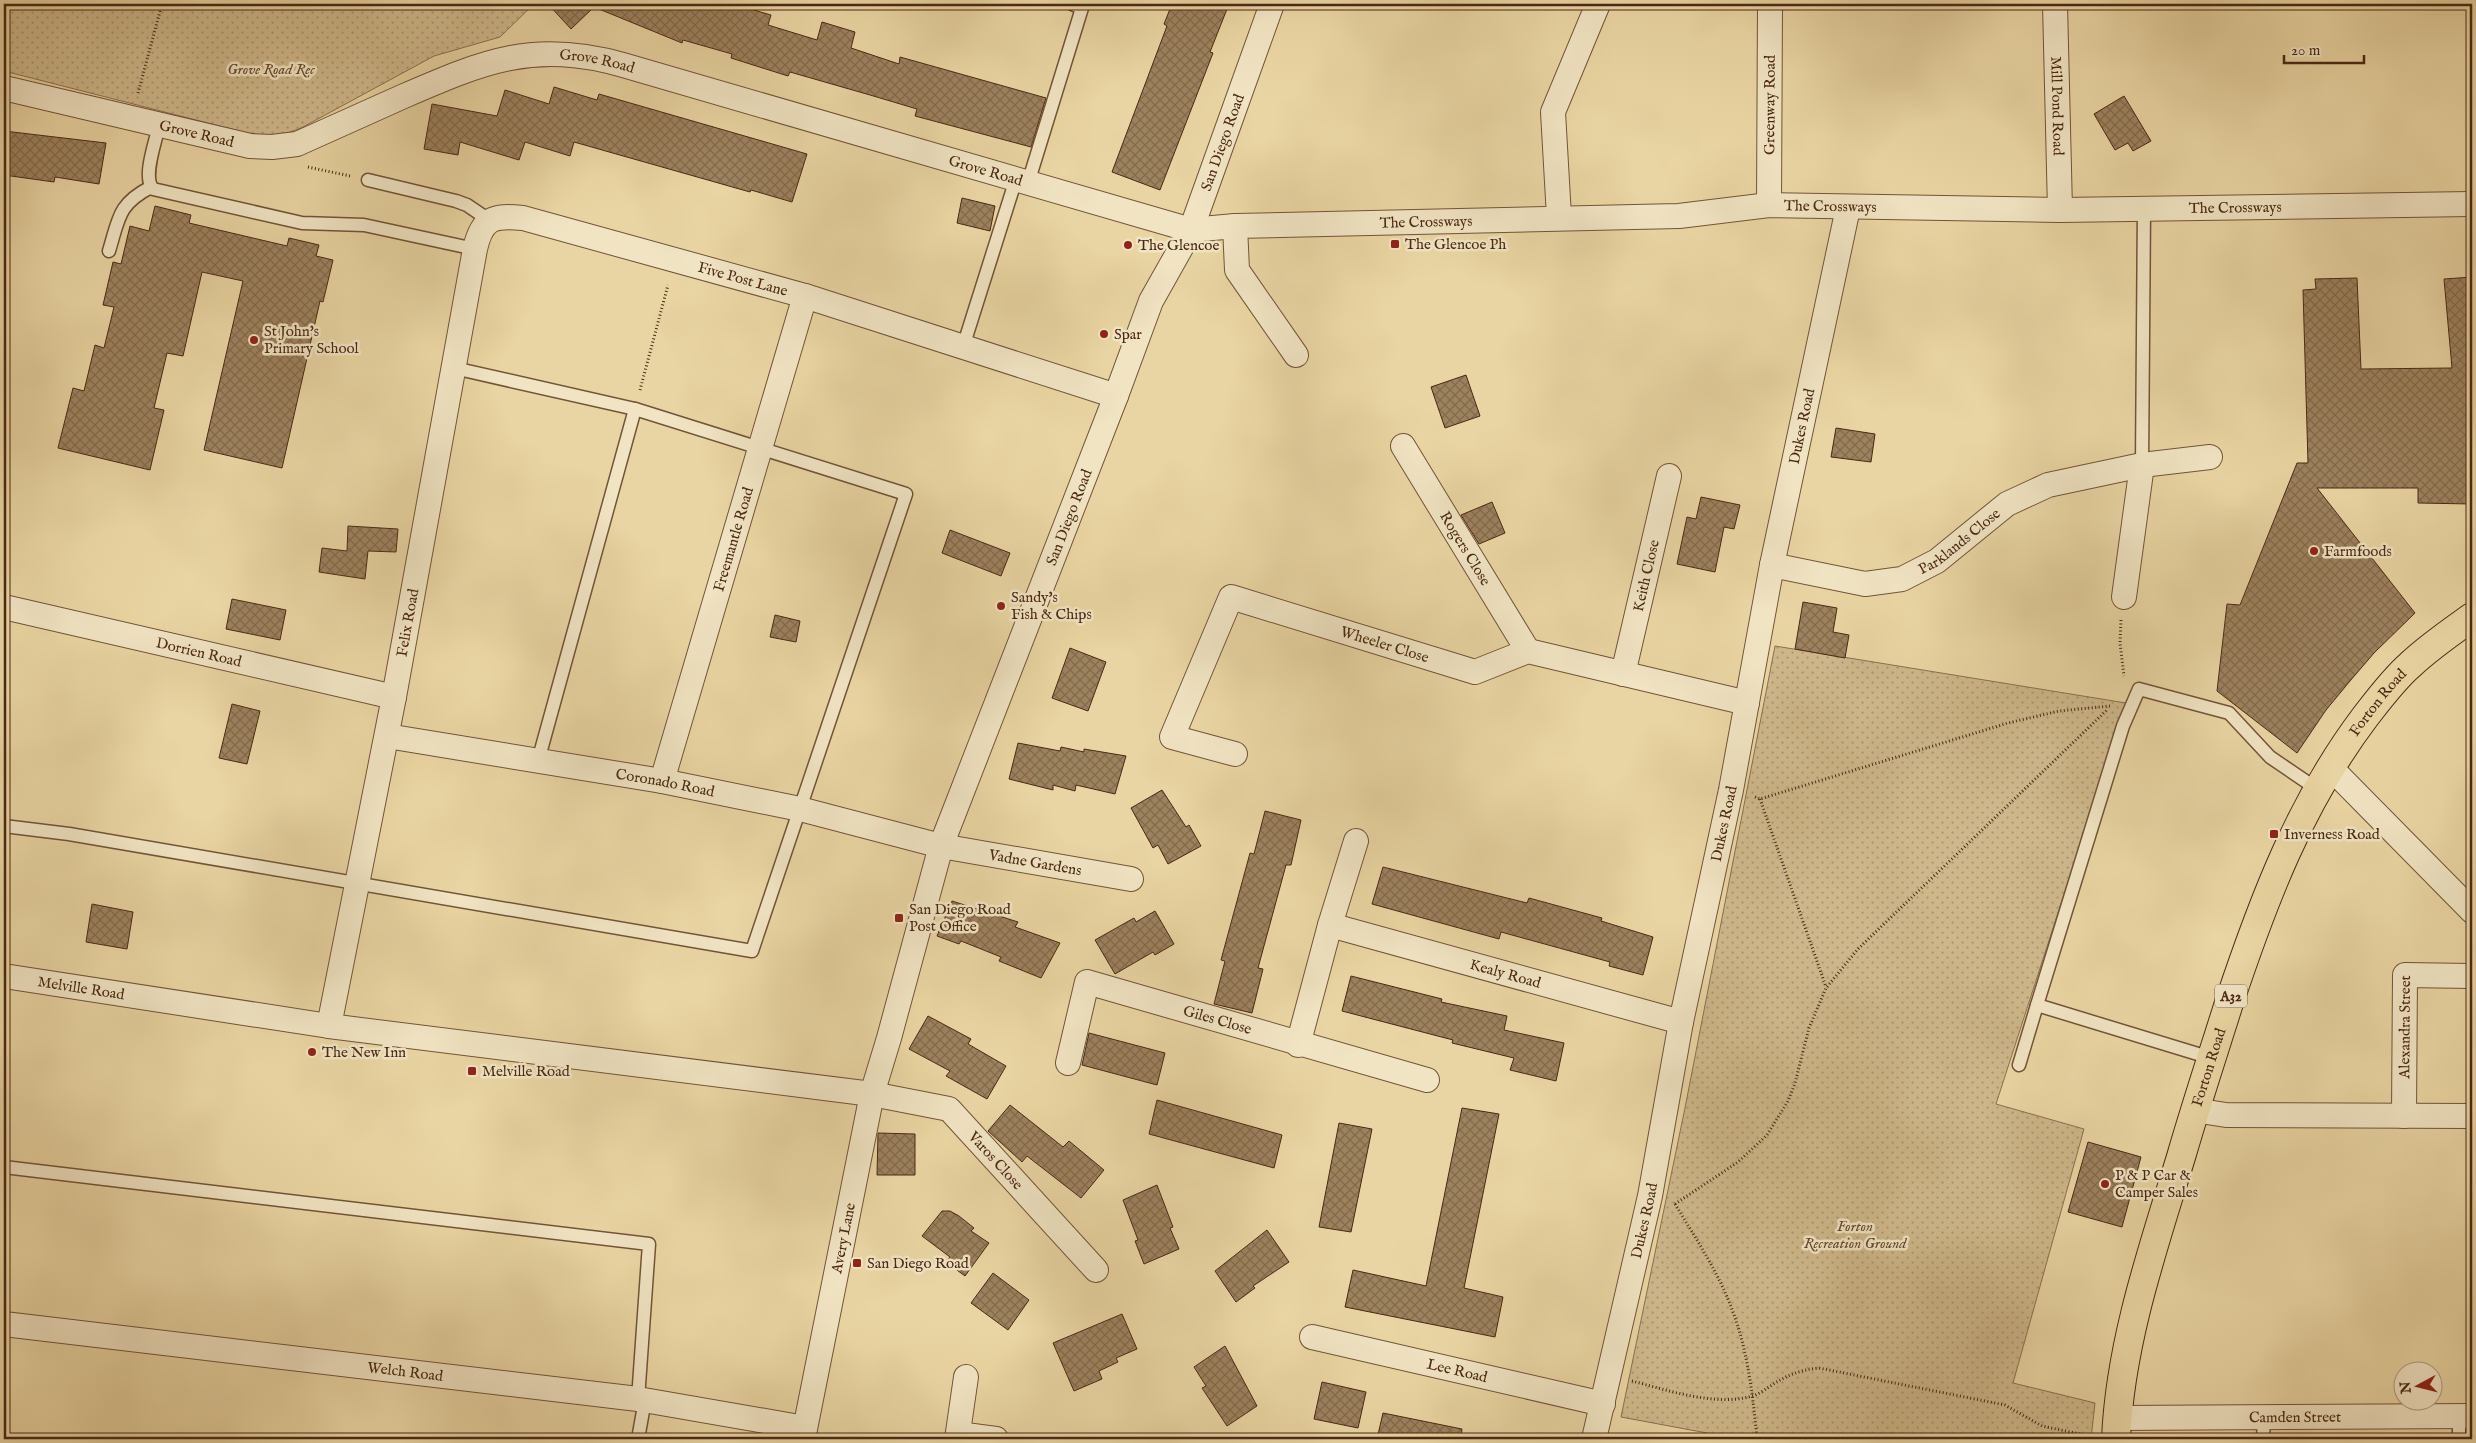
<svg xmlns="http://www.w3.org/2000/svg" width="2476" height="1443" font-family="'IM FELL English',serif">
<defs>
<pattern id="park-dots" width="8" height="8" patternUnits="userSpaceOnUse" patternTransform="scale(1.25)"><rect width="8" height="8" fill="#ceb88b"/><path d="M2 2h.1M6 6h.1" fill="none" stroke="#a99670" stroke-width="1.8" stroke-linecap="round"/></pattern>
<pattern id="building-cross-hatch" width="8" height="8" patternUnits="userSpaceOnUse" patternTransform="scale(1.25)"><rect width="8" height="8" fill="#9d825e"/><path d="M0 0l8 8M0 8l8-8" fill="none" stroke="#826a4c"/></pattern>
</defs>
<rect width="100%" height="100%" fill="#e9d5a3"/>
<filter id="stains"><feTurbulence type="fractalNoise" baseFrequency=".004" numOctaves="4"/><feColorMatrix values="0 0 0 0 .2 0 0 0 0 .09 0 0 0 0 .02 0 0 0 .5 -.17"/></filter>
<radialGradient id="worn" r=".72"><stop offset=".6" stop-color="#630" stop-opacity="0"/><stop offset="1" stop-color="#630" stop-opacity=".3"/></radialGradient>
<!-- park -->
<g fill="url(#park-dots)" stroke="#8c7050">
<path d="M4 4H534L500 37 434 56 303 127C283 136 269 137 247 133L4 71Z"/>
<polygon points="1775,646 2126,703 1996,1104 2084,1129 2013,1383 2095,1403 2091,1439 1739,1439 1621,1417 1685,1108"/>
</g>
<!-- building -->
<g fill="url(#building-cross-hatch)" stroke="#4a2914">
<polygon points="548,4 733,4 771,15 768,25 817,40 822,22 855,32 851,48 899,64 900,57 1046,98 1031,147 915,116 917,109 870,95 790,72 788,76 731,58 732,54 683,40 682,43 594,7 571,29"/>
<polygon points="1172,4 1229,4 1210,52 1213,53 1160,190 1112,172 1167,26 1164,24"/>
<polygon points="554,87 597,100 599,94 807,154 792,202 751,190 750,192 574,142 570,156 525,142 519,160 460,142 458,155 424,149 432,104 497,116 505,90 549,104"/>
<polygon points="2124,96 2151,141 2133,151 2128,143 2115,150 2094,114"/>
<polygon points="4,131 106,143 99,184 55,177 54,182 4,175"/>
<polygon points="962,198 995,206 990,231 957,223"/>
<polygon points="155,206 191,215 189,223 287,246 289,238 319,245 316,256 333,260 323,302 320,301 282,468 204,450 243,281 202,272 183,356 167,353 154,408 164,410 150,470 58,448 73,388 84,391 95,345 104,348 114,307 103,305 113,262 121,264 130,226 149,231"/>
<polygon points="2472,277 2472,504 2418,503 2418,488 2317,488 2415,613 2374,653 2350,681 2326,710 2297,753 2217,691 2227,604 2240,605 2297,463 2308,463 2303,290 2316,289 2315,279 2357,278 2361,369 2452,368 2444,279"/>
<polygon points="1466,375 1480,416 1445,428 1431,387"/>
<polygon points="1836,428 1875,434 1871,462 1831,457"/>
<polygon points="1701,497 1740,505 1734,529 1724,527 1715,572 1677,564 1687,517 1696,519"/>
<polygon points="1492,502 1505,533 1479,544 1461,515"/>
<polygon points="348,526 398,529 396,552 368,551 365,579 319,572 322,548 347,551"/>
<polygon points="950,530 1010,553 1001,576 942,553"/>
<polygon points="232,599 286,610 280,640 226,629"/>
<polygon points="1803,602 1837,608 1833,632 1849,635 1845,658 1795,649"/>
<polygon points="775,615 800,621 796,642 770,637"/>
<polygon points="1070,648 1106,662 1088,711 1052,698"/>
<polygon points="232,704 260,711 247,764 219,758"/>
<polygon points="1018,743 1060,751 1061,747 1084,752 1084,749 1126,756 1115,794 1076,785 1075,791 1053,785 1053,790 1009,779"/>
<polygon points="1162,790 1186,827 1189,825 1201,846 1168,864 1158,845 1153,848 1131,808"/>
<polygon points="1265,811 1301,820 1291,865 1286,865 1258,968 1263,969 1252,1013 1214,1004 1225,961 1221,960 1250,853 1254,854"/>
<polygon points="1383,867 1527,903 1529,898 1602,918 1601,921 1653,937 1643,975 1609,966 1610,962 1501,932 1499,939 1372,904"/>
<polygon points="952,901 1018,922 1015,927 1060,943 1041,978 999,961 1001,957 961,941 959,944 937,936"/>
<polygon points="92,904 133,912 127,949 86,942"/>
<polygon points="1155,911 1174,944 1155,955 1153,952 1115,974 1095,940 1134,918 1136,922"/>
<polygon points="1351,976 1442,999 1441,1002 1507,1016 1504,1030 1564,1043 1556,1081 1510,1070 1514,1058 1452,1043 1453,1040 1342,1011"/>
<polygon points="928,1016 971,1039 968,1044 1006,1066 987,1099 946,1076 950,1071 909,1049"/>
<polygon points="1089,1033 1165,1053 1157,1085 1082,1065"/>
<polygon points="1157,1100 1282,1135 1274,1168 1149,1134"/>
<polygon points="1010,1105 1063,1147 1069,1141 1104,1170 1081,1198 1027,1156 1022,1162 988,1131"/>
<polygon points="1462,1108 1499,1114 1464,1288 1503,1297 1495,1337 1345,1307 1353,1270 1426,1286"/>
<polygon points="1339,1123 1372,1129 1351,1232 1319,1227"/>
<polygon points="878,1133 915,1134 915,1175 877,1175"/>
<polygon points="2088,1142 2141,1157 2122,1227 2068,1212"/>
<polygon points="1157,1185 1173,1227 1170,1228 1179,1249 1144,1264 1135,1241 1138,1240 1123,1200"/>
<polygon points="942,1211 950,1211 959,1216 974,1228 971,1231 989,1243 965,1276 946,1262 950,1257 922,1236"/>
<polygon points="1267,1230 1289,1262 1253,1286 1255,1288 1236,1302 1215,1271"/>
<polygon points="993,1273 1029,1300 1008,1330 971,1303"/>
<polygon points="1122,1314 1137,1349 1116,1358 1118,1362 1099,1371 1102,1379 1074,1391 1053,1343"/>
<polygon points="1225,1346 1257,1406 1227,1426 1202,1388 1206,1386 1194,1367"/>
<polygon points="1322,1382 1366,1392 1358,1428 1314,1419"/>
<polygon points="1383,1413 1462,1429 1461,1439 1377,1439"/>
</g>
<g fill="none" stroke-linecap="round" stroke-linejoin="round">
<defs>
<g id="lane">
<path d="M159 125C156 141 142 177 153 189L302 223 364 225 475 249"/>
<polyline points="368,180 456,201 467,205 489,220"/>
<polyline points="1028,183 1082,8 1072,4"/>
<path d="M109 251C119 218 118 204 151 187"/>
<polyline points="963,347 1016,179"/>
<polyline points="2142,465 2144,207"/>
<polyline points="538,761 635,409"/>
<polyline points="4,826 69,834 752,951 906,494 635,409 454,368"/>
<polyline points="2211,1058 2037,1005 2123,726 2139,689 2229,713 2270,757 2317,789"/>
<polyline points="2019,1065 2037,1005"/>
<polyline points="4,1167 649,1244 638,1399"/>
<polyline points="638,1439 645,1400"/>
<polyline points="2263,1439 2264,1418"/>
<polyline points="2459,1439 2459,1416"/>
</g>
<g id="street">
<path id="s1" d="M2055 4 2060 210"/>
<path id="s2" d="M4 88 250 146 272 147 297 144C333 128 368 112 404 96 485 61 534 40 623 65L1191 230 1235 226 1679 216 1769 205 2060 210 2472 204"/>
<path id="s3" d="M1769 205 1770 4"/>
<polyline points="1559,217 1553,112 1598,4"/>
<polyline points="1235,226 1237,270 1296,355"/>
<path id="s4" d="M1403 446 1528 651"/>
<path id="s5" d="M1772 565 1865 584 1902 579 1937 561 2007 504 2048 485 2142 465 2210 457"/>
<polyline points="2124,597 2142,465"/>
<path id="s6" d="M4 607 394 697"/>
<path id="s7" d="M1623 674 1669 476"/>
<path id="s8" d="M387 736 662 781 800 809 941 846 1131 879"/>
<path id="s9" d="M1235 754 1172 737 1231 597 1475 672 1528 651 1747 703"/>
<polyline points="2330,767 2472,911"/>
<path id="s10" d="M662 781 805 296"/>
<path id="s11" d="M1330 925 1681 1022"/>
<path id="s12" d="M4 976 329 1026 872 1094 949 1109 1096 1270"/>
<path id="s13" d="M329 1026 394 697 475 249C482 218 493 215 523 218L805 296 1116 396"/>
<polyline points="1298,1045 1330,925 1356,841"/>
<path id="s14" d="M1068 1063 1087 982 1427 1080"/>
<polyline points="2194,1110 2226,1115 2472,1116"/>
<path id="s15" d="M2404 1116 2405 975 2472 976"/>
<path id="s16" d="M4 1324 638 1399 805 1428"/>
<path id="s17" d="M1312 1337 1603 1404"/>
<path id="s18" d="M2117 1418 2472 1416"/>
<polyline points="958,1434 996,1439"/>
<path id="s19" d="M803 1439 872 1094 889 1038 941 846 1116 396 1151 301 1191 230 1272 4"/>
<polyline points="957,1439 966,1377"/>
<path id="s20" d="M1594 1439 1650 1196 1681 1022 1731 790 1772 565 1848 208"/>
</g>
<g id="primary">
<path id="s21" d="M2116 1439C2120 1343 2153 1248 2181 1157 2196 1105 2213 1054 2229 1003 2263 901 2300 803 2365 717 2379 699 2393 680 2410 665 2429 647 2451 632 2472 617"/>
</g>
</defs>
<!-- lane casing -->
<use href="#lane" stroke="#725438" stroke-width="15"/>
<!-- street casing -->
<use href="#street" stroke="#725438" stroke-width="26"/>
<!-- primary casing -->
<use href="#primary" stroke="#4a2914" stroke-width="30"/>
<!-- path -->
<g stroke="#4a2914" stroke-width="3" stroke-dasharray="1 2.5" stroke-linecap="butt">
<polyline points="138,93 162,4"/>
<polyline points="308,167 350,176"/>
<polyline points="640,390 668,285"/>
<polyline points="2121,620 2120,643 2124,676"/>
<polyline points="1755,797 1760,799 2008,723 2059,711 2110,706"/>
<polyline points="1760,799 1826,987"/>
<polyline points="1675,1204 1738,1162 1767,1135 1788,1101 1795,1083 1809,1028 1826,988 1858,949 2107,710"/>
<path d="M1675 1204C1696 1239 1719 1273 1733 1312 1748 1352 1753 1397 1757 1439"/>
<path d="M1632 1381C1667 1390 1716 1407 1752 1396 1758 1395 1764 1390 1769 1387 1785 1376 1799 1370 1819 1368L2005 1405 2042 1426 2089 1436"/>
</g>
<!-- lane -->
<use href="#lane" stroke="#f1e4c3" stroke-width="12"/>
<!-- street -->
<use href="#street" stroke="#f1e4c3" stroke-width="24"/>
<!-- primary -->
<use href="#primary" stroke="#e9d5a3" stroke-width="28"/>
</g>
<!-- markers -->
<g fill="#8f2418" stroke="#f1e4c3" stroke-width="2">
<rect x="1390" y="239" width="10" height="10" rx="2.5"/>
<circle cx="1128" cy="245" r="5"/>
<circle cx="1104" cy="334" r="5"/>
<circle cx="254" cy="340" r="5"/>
<circle cx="2314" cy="551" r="5"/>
<circle cx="1001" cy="606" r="5"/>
<rect x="2269" y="829" width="10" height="10" rx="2.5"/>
<rect x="894" y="913" width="10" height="10" rx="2.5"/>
<circle cx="312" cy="1052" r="5"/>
<rect x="467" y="1066" width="10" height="10" rx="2.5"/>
<circle cx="2105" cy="1184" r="5"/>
<rect x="852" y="1258" width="10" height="10" rx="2.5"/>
</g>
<g text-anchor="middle" stroke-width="5" stroke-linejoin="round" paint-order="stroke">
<!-- shield labels -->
<rect fill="#f1e4c3" stroke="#7c6148" stroke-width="1" x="2215" y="984.5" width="32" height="23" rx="4"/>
<g font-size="14" font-weight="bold" fill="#4a2914">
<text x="2231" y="1001">A32</text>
</g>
<!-- street labels -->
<g font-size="15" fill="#4a2914" stroke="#f1e4c3">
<text dy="5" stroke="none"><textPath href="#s2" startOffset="618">Grove Road</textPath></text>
<text dy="5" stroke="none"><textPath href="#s3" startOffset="100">Greenway Road</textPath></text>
<text dy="5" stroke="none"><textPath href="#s1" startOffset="102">Mill Pond Road</textPath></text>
<text dy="5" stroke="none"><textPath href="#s2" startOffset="198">Grove Road</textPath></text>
<text dy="5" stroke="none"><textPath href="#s19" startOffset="1368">San Diego Road</textPath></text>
<text dy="5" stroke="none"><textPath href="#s2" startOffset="1022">Grove Road</textPath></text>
<text dy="5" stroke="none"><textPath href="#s2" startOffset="2281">The Crossways</textPath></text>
<text dy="5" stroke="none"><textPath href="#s2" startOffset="1876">The Crossways</textPath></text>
<text dy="5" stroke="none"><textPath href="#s2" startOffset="1471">The Crossways</textPath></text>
<text dy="5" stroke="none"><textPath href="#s13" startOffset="1085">Five Post Lane</textPath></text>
<text dy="5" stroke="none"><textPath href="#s20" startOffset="1034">Dukes Road</textPath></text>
<text dy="5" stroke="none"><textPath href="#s19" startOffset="962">San Diego Road</textPath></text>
<text dy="5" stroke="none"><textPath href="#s10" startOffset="252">Freemantle Road</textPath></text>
<text dy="5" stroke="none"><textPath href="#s5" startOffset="201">Parklands Close</textPath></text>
<text dy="5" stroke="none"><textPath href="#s4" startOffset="120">Rogers Close</textPath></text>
<text dy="5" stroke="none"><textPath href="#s7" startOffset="101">Keith Close</textPath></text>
<text dy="5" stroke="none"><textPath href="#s13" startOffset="411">Felix Road</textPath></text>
<text dy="5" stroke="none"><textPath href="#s9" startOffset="378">Wheeler Close</textPath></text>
<text dy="5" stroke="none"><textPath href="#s6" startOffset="200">Dorrien Road</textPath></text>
<text dy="5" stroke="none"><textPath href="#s21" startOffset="789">Forton Road</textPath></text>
<text dy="5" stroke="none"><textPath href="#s8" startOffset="282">Coronado Road</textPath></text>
<text dy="5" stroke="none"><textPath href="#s20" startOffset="629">Dukes Road</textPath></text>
<text dy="5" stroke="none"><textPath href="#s8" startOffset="661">Vadne Gardens</textPath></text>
<text dy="5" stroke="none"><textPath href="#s11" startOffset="182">Kealy Road</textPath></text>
<text dy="5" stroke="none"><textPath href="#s12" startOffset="78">Melville Road</textPath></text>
<text dy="5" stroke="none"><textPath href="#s14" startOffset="219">Giles Close</textPath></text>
<text dy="5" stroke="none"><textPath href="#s15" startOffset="89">Alexandra Street</textPath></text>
<text dy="5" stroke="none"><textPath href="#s21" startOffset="384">Forton Road</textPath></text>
<text dy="5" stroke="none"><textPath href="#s12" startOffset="1024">Varos Close</textPath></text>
<text dy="5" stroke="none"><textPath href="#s20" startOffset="224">Dukes Road</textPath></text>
<text dy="5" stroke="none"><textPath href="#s19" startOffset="205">Avery Lane</textPath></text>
<text dy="5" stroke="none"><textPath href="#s17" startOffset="149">Lee Road</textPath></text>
<text dy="5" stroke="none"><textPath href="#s16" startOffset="404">Welch Road</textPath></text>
<text dy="5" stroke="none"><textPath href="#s18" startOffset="178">Camden Street</textPath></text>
</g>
<!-- park labels -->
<g font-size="15" font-style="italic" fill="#64462c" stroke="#f1e4c3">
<text x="271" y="74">Grove Road Rec</text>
<text x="1855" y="1231">Forton<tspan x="1855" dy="17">Recreation Ground</tspan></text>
</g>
<!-- poi labels -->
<g font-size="15" fill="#4a2914" stroke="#f1e4c3" text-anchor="start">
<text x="1405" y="249">The Glencoe Ph</text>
<text x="1138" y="250">The Glencoe</text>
<text x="264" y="336">St John's<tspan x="264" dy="17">Primary School</tspan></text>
<text x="1114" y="339">Spar</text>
<text x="2324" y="556">Farmfoods</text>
<text x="1011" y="602">Sandy's<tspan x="1011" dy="17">Fish &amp; Chips</tspan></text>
<text x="2284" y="839">Inverness Road</text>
<text x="909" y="914">San Diego Road<tspan x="909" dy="17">Post Office</tspan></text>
<text x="322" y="1057">The New Inn</text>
<text x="482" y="1076">Melville Road</text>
<text x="2115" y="1180">P &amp; P Car &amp;<tspan x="2115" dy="17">Camper Sales</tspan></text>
<text x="867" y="1268">San Diego Road</text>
</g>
</g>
<!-- margin -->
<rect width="2476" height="1443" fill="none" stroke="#e9d5a3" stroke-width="20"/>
<rect x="5" y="5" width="2466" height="1433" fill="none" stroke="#4a2914" stroke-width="2.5"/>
<rect x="10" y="10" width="2456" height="1423" fill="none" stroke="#4a2914"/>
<!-- north arrow -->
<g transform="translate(2418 1386) rotate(263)"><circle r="24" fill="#f1e4c3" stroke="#ae997d"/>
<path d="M0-4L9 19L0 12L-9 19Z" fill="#8f2418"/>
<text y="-8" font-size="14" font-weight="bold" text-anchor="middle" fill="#4a2914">N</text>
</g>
<!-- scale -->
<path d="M2284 55v8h80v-8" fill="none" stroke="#4a2914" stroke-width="2.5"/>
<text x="2291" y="55" font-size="15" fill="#4a2914" stroke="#f1e4c3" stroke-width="4" paint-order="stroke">20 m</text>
<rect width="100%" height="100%" filter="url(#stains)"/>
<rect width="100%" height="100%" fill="url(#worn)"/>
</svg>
